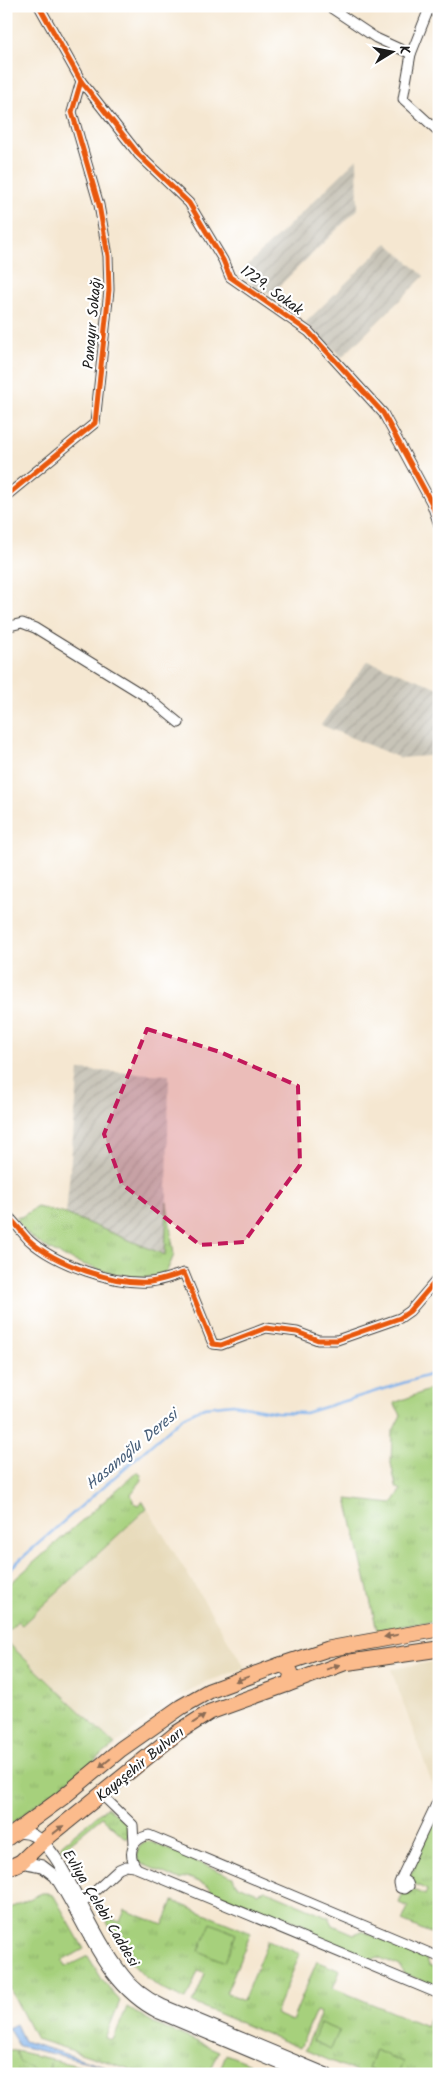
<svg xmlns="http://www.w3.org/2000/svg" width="445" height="2080" font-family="Kalam,sans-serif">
<defs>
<pattern id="industrial-furrows" width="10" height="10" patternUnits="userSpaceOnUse" patternTransform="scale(1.25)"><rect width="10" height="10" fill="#c8c4b8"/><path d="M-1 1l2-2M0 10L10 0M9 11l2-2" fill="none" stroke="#aba89e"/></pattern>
<pattern id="grass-tufts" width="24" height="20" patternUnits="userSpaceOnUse" patternTransform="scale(1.25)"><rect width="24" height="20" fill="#a6d07c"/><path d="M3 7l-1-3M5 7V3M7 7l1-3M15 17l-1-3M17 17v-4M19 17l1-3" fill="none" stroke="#8eb26b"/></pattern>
</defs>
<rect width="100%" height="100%" fill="#fff"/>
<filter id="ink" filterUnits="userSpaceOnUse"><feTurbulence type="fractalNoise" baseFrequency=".02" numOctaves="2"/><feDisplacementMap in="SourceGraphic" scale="10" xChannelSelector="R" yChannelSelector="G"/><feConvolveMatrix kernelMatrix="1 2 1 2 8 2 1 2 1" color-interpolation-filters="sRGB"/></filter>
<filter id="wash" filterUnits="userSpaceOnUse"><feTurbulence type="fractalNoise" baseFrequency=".0096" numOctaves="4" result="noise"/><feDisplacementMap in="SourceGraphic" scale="20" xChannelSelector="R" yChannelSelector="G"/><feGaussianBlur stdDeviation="1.12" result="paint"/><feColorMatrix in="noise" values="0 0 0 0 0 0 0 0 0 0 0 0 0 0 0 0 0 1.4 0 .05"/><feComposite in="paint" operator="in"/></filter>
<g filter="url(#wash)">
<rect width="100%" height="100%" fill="#f5e7d1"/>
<!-- built -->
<g fill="#e7daba">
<polygon points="147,1508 245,1668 206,1682 167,1704 115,1745 6,1641 6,1634 17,1621 22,1624"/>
<polygon points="439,1661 439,1795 436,1795 391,1669"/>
</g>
<!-- industrial -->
<g fill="url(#industrial-furrows)">
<polygon points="357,159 358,209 271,294 254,286 240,273"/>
<polygon points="387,243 424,276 342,357 305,323"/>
<polygon points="368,661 439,688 439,755 400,758 321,725"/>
<polygon points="79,1070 169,1075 166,1255 66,1214"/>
</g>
<!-- grass -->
<g fill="url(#grass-tufts)" stroke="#61764c">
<path d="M167 1202 174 1255 167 1271C161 1274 155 1276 149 1277 116 1280 27 1251 16 1217H21L37 1207 66 1214 165 1255Z"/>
<polygon points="439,1386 439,1620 377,1630 347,1499 392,1504 401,1490 396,1487 391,1463 392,1433 401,1415 394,1403"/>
<polygon points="137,1472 141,1475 142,1480 131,1494 134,1503 138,1505 143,1501 147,1508 22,1625 17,1621 6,1634 6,1587"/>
<polygon points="6,1641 115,1745 6,1828"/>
<polygon points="107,1807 128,1823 132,1829 126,1839 102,1817 62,1850 62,1844"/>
<polygon points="439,1807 439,1937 402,1921 408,1907 399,1903 403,1893 411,1889 425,1895 427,1890 413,1883 409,1878"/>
<polygon points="42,1893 48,1893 54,1896 84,1949 62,1961 65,1967 88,1956 103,1981 120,2001 105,2038 113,2040 127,2007 154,2023 219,2051 209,2074 146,2074 36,2039 6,1981 6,1910"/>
<path d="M173 1901 251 1933 226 1993 243 2001 268 1940 300 1954 275 2014 292 2021 317 1961 340 1971 333 1988 426 2026 433 2010 439 2012V2060L433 2074H413L408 2071 407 2074H361L305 2050 321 2013 316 2011 300 2048 193 2003 205 1974 198 1971 186 2000C135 1979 129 1961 103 1915L120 1922 125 1910 163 1925Z"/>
<polygon points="6,2049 113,2074 6,2074"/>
<polygon points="226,2054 274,2074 218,2074"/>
</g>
<!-- park -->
<g fill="#a6d07c" stroke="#61764c">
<path d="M149 1841 233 1877 236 1884 258 1893 265 1890 329 1917 333 1925 354 1934 362 1931 426 1957 429 1965 439 1969V1988L403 1973 400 1966 378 1957 371 1960 307 1933 304 1925 282 1916 275 1919 212 1893 209 1886 187 1877 180 1880 140 1863C134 1853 138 1844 149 1841Z"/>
<polygon points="211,1923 236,1934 225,1962 199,1951"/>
<polygon points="320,2023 339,2031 331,2049 313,2041"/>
<polygon points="375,2050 403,2062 398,2074 382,2074 368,2068"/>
<polygon points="16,2051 51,2059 48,2074 40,2074 19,2061"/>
</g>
<!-- water -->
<polygon fill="#7eb0ea" stroke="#4d6683" points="16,2024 24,2041 105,2066 19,2046 8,2028"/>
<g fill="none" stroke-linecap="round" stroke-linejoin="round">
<!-- stream -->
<polyline stroke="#7eb0ea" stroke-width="2.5" points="6,1572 183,1417 204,1407 233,1404 276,1412 305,1413 439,1372"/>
</g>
</g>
<g filter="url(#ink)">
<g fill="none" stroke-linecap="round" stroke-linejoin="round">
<defs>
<g id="minor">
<polyline points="39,6 81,81 139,155 189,203 223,260 230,277 309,332 383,413 431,502 439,525"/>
<polyline points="328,6 376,38 411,54"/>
<polyline points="430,6 411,54 403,99 439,132"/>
<polyline points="6,496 95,423 109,290 108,256 99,205 72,112 81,81"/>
<polyline points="6,627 22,623 35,628 150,699 179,723"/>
<path d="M6 1214C15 1222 21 1232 29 1240 55 1264 115 1285 150 1282 161 1281 173 1276 184 1273L213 1344 221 1345 266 1328 297 1332 318 1340H337L400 1318 410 1311 439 1277"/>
<polyline points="102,1795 133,1825 134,1844"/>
<path d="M136 1867C127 1853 132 1839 149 1835L439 1957"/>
<polyline points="401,1878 408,1883 409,1886 405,1889 400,1888 399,1883 401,1878 439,1798"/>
<polyline points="81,1904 119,1869 126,1866 134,1867 439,1994"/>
</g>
<g id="tertiary">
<path d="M16 1833C22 1832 28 1832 34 1836 51 1846 62 1868 71 1885 87 1914 102 1947 123 1974 133 1988 147 1998 162 2005L327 2074"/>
<path d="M21 1862 42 1866 55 1876C87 1924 104 1986 159 2013L304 2074"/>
</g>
<g id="primary">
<polyline points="280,1665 328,1649 439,1629"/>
<polyline points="288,1684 344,1663 439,1649"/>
<path d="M6 1839 62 1798 121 1749 181 1707 209 1691 280 1665C291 1667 294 1674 288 1684L210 1712 177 1733 42 1842 21 1862 6 1869"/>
</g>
</defs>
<!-- minor casing -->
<use href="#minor" stroke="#3d3a37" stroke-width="11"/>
<!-- tertiary casing -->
<use href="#tertiary" stroke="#3d3a37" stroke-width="13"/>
<!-- primary casing -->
<use href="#primary" stroke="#3d3a37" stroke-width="17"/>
<!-- minor -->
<use href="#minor" stroke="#fff" stroke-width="9"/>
<!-- tertiary -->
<use href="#tertiary" stroke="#fff" stroke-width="11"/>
<!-- primary -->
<use href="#primary" stroke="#fbbb8c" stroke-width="15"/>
<defs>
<g id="cycleway">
<polyline points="39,6 81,81 139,155 189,203 223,260 230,277 309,332 383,413 431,502 439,525"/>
<polyline points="6,496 95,423 109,290 108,256 99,205 72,112 81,81"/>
<path d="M6 1214C15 1222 21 1232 29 1240 55 1264 115 1285 150 1282 161 1281 173 1276 184 1273L213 1344 221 1345 266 1328 297 1332 318 1340H337L400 1318 410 1311 439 1277"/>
</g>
</defs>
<!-- cycleway casing -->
<use href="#cycleway" stroke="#fff" stroke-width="8"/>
<!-- cycleway -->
<use href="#cycleway" stroke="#e8590c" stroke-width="5"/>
</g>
<!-- one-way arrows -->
<defs><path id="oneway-solid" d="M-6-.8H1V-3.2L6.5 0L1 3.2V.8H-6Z" transform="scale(1.25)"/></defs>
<g fill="#8c6c54">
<use href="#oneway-solid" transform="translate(391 1636) rotate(171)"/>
<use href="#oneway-solid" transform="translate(333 1667) rotate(-20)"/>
<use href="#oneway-solid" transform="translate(242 1679) rotate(160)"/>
<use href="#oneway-solid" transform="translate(199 1719) rotate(-33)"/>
<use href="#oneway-solid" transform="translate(105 1763) rotate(141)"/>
<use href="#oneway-solid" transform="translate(58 1830) rotate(-38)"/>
</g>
</g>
<!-- marked area -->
<path fill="#c2185b" fill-opacity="0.2" stroke="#c2185b" stroke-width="4" stroke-dasharray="10 6" stroke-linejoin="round" d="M147 1029 220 1052 298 1086 300 1165 244 1242 200 1245 122 1184 104 1134Z"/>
<g text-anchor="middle" stroke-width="4.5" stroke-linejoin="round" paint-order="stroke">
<!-- street labels -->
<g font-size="15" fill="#1c1c1c" stroke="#fff">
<text transform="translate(272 290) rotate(36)" y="5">1729. Sokak</text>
<text transform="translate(92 323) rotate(-85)" y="5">Panayır Sokağı</text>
<text transform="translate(140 1764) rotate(-39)" y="5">Kayaşehir Bulvarı</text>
<text transform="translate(101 1908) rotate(59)" y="5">Evliya Çelebi Caddesi</text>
</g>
<!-- water labels -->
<g font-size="16" font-style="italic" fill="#485f79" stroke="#fff">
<text transform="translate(131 1449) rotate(-40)" y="6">Hasanoğlu Deresi</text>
</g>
</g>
<!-- margin -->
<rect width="445" height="2080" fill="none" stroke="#fff" stroke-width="25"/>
<!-- north arrow -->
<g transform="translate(392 52) rotate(80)" stroke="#ffffff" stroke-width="4" paint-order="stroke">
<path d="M0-4L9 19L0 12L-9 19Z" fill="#1c1c1c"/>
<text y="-8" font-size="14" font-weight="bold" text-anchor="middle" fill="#1c1c1c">K</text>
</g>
</svg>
